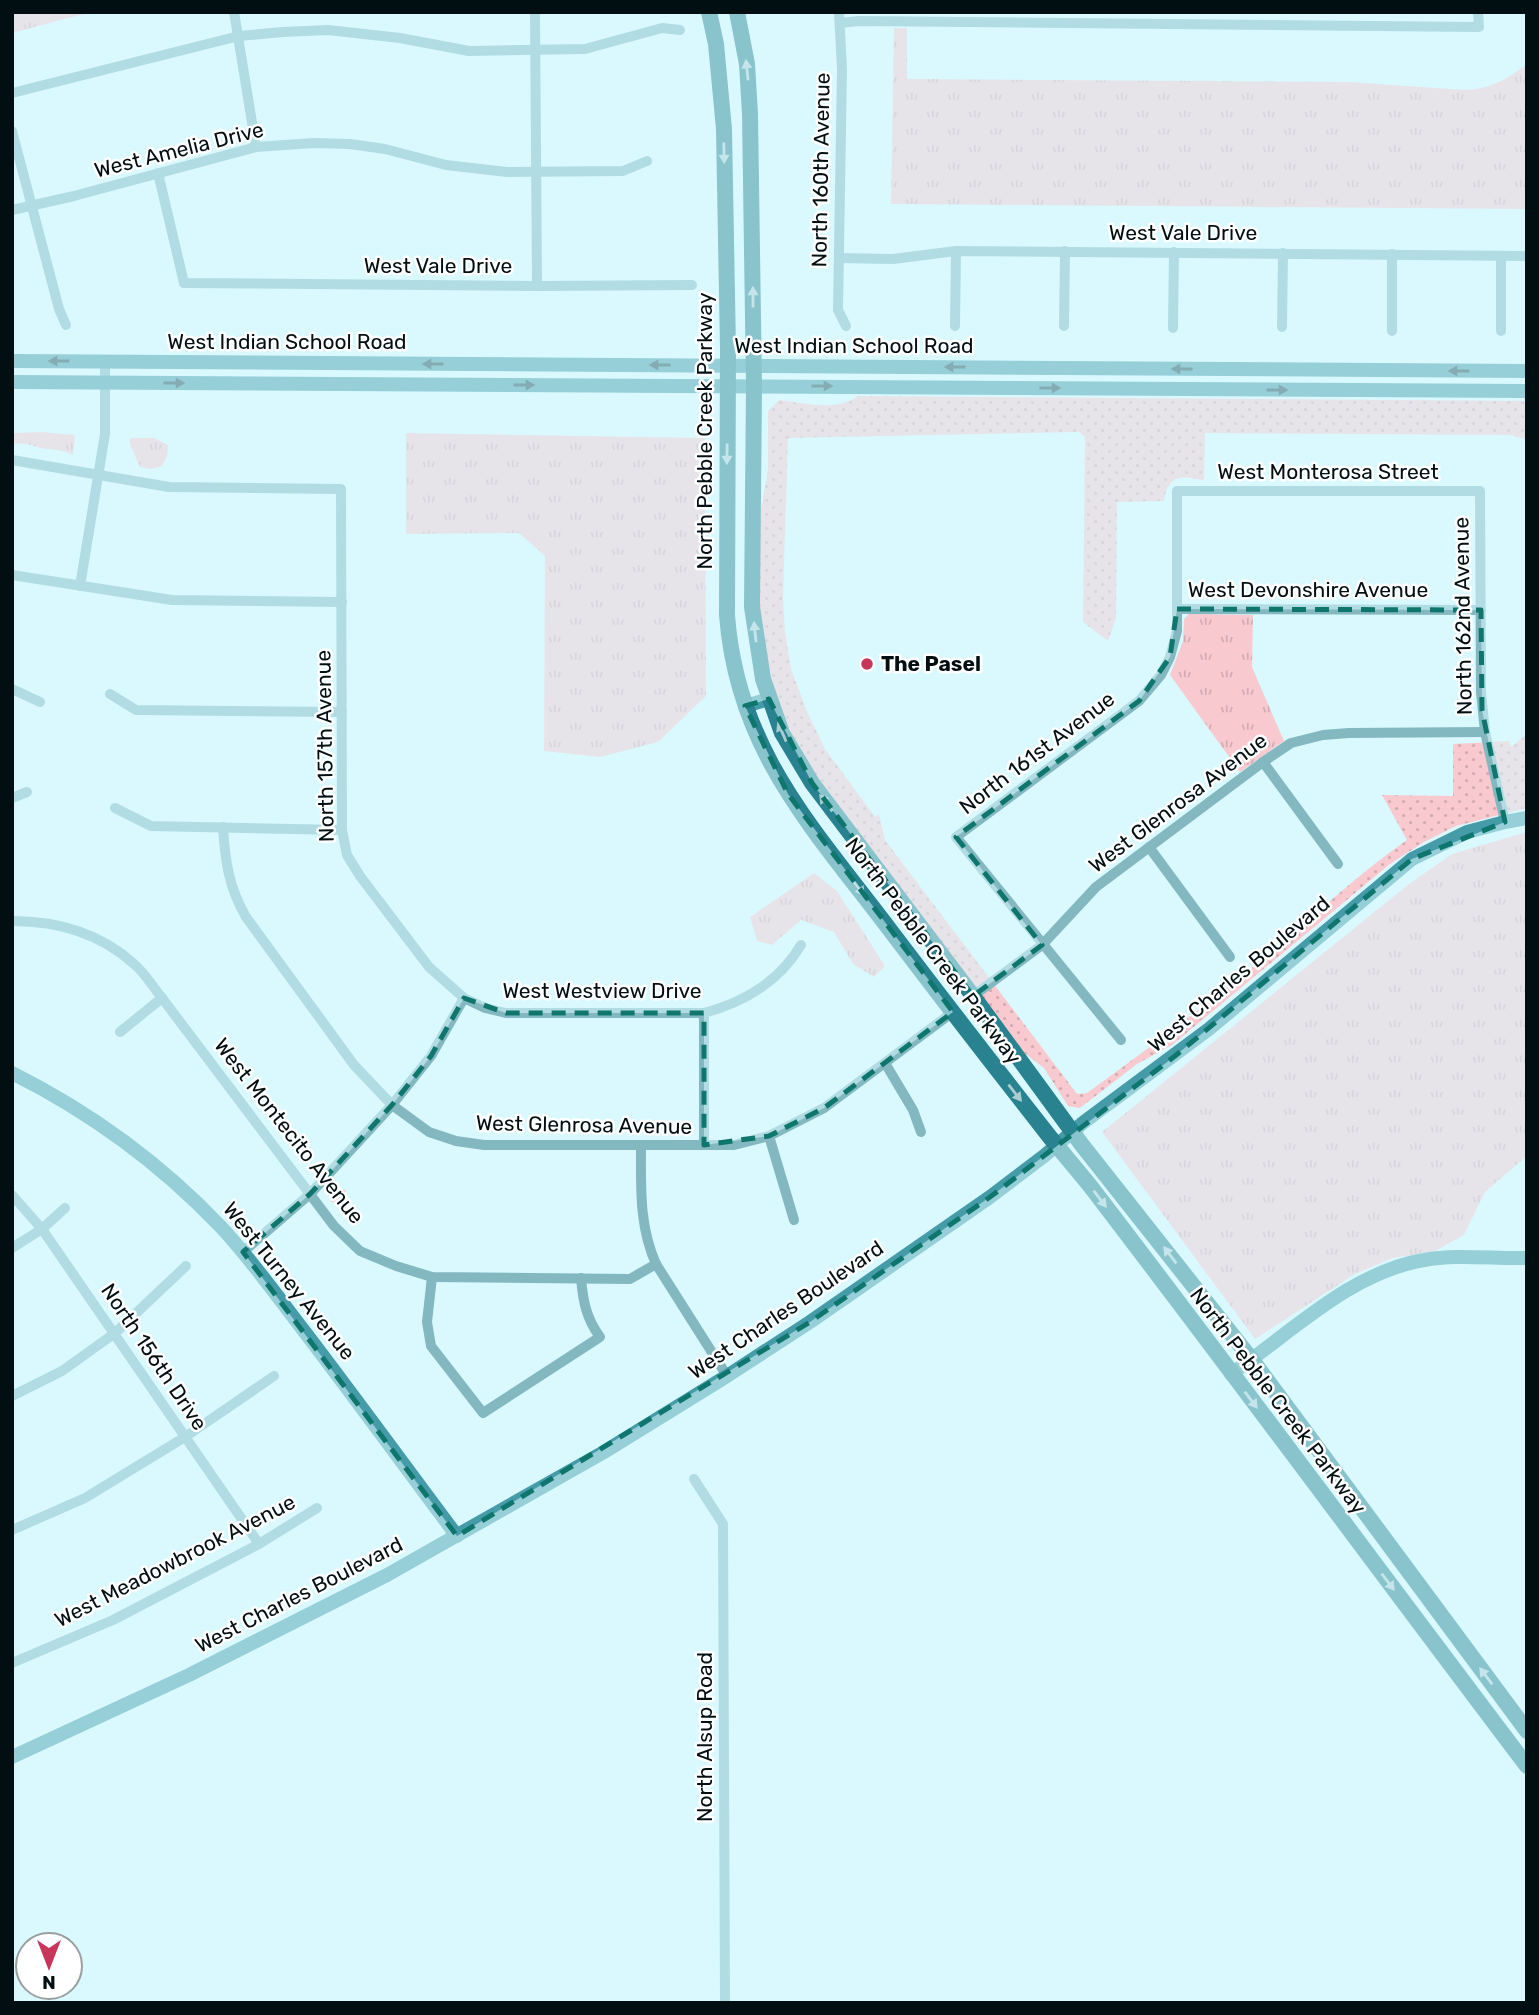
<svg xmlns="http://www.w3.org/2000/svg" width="1539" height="2015" viewBox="0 0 1539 2015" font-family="Rubik,sans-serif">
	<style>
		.grass { fill: url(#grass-tufts) }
		.garden { fill: url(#garden-dots) }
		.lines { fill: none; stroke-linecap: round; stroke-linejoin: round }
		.street { stroke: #84b8c1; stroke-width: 10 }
		.secondary { stroke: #459ba8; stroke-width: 14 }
		.primary { stroke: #29828f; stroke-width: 16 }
		.oneway { fill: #a9cdd2 }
		.oneway2 { fill: #204e56 }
		.marked { fill: none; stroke: #0f766e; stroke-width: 5; stroke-dasharray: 14 9; stroke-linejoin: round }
		.poi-dot { fill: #c5365a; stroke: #fff; stroke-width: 2.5 }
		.labels { text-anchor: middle; stroke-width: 5; stroke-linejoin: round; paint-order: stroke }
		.street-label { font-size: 21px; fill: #020f12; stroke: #fff }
		.poi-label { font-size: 21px; font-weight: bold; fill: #020f12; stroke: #fff; text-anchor: start }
	</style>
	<defs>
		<pattern id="grass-tufts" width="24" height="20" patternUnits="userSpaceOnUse" patternTransform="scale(1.75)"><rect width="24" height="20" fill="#f8cacf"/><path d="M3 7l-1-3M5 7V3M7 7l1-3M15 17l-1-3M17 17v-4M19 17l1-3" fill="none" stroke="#d3acb1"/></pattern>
		<pattern id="garden-dots" width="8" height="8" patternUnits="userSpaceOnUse" patternTransform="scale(1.75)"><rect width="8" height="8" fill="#f8cacf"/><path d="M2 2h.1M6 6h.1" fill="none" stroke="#d3acb1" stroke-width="1.8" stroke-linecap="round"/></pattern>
	</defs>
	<rect width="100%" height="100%" fill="#d9f9ff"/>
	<g class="grass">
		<path d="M 12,12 L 91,12 L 12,33 Z"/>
		<path d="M 894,28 L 907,28 L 907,79 L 1349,82 L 1465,90 C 1490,89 1508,79 1527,64 L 1527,209 L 891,204 Z"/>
		<path d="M 42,432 L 75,435 L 73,455 C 63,450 57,450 46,449 C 31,447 30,442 12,444 L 12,433 Z"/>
		<path d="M 406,433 L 705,438 L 706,696 L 658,742 L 600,757 L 544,751 L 545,556 L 519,533 L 406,534 Z"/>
		<path d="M 130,438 L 154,438 L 168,445 L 167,456 L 162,466 L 151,469 L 140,467 L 130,445 Z"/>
		<path d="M 1189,614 L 1253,615 L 1252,667 L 1284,741 L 1240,772 L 1170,675 L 1183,641 L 1184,619 Z"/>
		<path d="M 1527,832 L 1527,1156 L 1485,1192 L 1464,1235 L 1435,1251 L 1393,1258 L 1355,1274 L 1255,1339 L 1102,1132 L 1409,884 L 1452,854 Z"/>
		<path d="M 814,873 L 837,891 L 885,966 L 874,977 L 853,964 L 834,932 L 801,920 L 772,945 L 757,941 L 750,917 Z"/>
		<path d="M 332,1188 L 346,1190 L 344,1203 L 331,1202 Z"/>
	</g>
	<path class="garden" d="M 858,396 L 1527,401 L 1527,440 L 1511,435 L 1205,433 L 1204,481 C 1182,475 1168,474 1164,501 L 1117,502 L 1116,618 L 1108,641 L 1083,622 L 1085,437 L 1079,432 L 788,438 L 783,596 L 785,632 L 791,669 L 808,714 L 825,749 L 875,817 L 879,814 L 885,840 L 1077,1094 L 1087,1093 C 1148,1049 1207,1004 1266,956 C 1313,917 1357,875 1407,840 L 1382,795 L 1453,796 L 1453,744 L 1509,741 L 1511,747 L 1527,734 L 1527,808 L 1456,826 L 1424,842 L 1390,864 L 1172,1045 L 1137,1064 L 1080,1108 L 1068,1106 L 1044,1068 L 1023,1052 L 801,756 L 785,720 L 769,678 L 760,612 L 760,515 L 768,470 L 768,411 L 779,400 C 807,403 834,412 858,396 Z"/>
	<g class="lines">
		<g class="street">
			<path d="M 234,12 L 256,147"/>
			<path d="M 535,12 L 537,286"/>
			<path d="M 839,12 L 842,69 L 838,310 L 846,326"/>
			<path d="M 840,23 L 859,21 L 1479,27 L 1478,12"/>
			<path d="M 12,93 L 239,36 L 283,32 L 328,30 L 400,38 L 469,51 L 585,49 L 662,28 L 680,30"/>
			<path d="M 12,131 L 59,309 L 66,325"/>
			<path d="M 158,173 L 184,283 L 537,286 L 692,285"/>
			<path d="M 12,210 L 74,196 L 256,147 L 314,143 L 350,144 L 385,149 L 446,165 L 507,172 L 623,171 L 647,161"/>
			<path d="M 1501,256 L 1501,331"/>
			<path d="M 839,258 L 893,259 L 956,251 L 1527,256"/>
			<path d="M 955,326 L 956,251"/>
			<path d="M 1064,326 L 1065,251"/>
			<path d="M 1282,327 L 1283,253"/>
			<path d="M 1173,328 L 1174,252"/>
			<path d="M 1392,331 L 1392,254"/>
			<path d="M 12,460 L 169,487 L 341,489 L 342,830 L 347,855 L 360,876 L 429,967 L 464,998 L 485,1008 L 506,1013 L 704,1013 C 745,1002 779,982 801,945"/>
			<path d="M 12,575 L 172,600 L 342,602"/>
			<path d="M 80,586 L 105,434 L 105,361"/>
			<path d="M 1177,609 L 1481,610"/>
			<path d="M 12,689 L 40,702"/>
			<path d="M 110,694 L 136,710 L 342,712"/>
			<path d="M 1263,762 L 1338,864"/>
			<path d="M 12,798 L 27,792"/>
			<path d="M 115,808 L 151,826 L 342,830"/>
			<path d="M 223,827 C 225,861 229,888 246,917 L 354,1065 L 392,1105 L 429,1132 L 456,1141 L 484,1145 L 734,1145 L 769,1136 L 824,1108 L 953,1012"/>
			<path d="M 1149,847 L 1230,957"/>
			<path d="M 12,921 C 57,921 100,933 134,964 C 145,973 153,987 162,998 L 334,1226 L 360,1251 L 396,1266 L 432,1277 L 630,1279 L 656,1264"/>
			<path d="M 973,996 L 1042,945 L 1096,887 L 1263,762 L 1291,743 L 1323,735 L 1349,733 L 1485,732"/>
			<path d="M 120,1032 L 162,998"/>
			<path d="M 1121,1040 L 956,837 L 1139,701 L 1161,675 L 1170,657 L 1177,631 L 1177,491 L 1480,491 L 1481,692 L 1485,732 L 1505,822"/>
			<path d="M 885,1063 L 913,1110 L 921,1132"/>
			<path d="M 769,1136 L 794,1220"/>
			<path d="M 704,1145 L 704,1013"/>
			<path d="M 641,1146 C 641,1187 639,1226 656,1264 L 727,1376"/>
			<path d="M 12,1195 L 42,1229 L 259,1544"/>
			<path d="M 12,1248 L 42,1229 L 65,1208"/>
			<path d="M 243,1252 L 310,1194 L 392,1105 L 431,1056 L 464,998"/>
			<path d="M 432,1277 L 427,1322 L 431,1346 L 483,1413 L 600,1337 C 586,1318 583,1301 581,1278"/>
			<path d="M 12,1396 L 62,1371 L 115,1333 L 186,1266"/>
			<path d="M 694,1479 L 723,1524 L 725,2003"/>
			<path d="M 12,1530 L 85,1498 L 185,1437 L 274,1376"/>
			<path d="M 12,1663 L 113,1620 L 259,1544 L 317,1508"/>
		</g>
		<g class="secondary">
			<path d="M 12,361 L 1527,371"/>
			<path d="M 12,382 L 1527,391"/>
			<path d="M 745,706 L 769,699"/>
			<path d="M 12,1073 C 90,1112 161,1164 221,1227 C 251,1259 277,1296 304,1331 C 356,1399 406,1468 457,1536"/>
			<path d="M 1231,1374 C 1291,1333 1351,1272 1424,1260 C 1456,1254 1495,1259 1527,1258"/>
			<path d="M 12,1757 L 189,1675 L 387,1575 L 604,1452 L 727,1376 L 810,1322 L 990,1197 L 1044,1156 L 1084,1122 L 1209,1029 L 1412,859 L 1467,832 L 1505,822 L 1527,818"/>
		</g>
		<g class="primary">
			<path d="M 709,12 L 716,44 L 724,129 L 728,349 L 727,615 C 737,750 813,828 890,930 C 940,996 991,1062 1042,1127 C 1058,1148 1075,1167 1091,1187 C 1238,1379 1381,1573 1527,1766"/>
			<path d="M 737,12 L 747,64 L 750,114 L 754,386 L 752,607 L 763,679 L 782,733 L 812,783 L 973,996 L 1082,1145 L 1252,1360 L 1527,1731"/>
		</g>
	</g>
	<defs><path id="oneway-solid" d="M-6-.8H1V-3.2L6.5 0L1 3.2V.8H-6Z" transform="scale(1.75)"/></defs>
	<g class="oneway">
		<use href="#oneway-solid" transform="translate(747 70) rotate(-96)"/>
		<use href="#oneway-solid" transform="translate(724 153) rotate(89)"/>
		<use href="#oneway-solid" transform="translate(753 297) rotate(-90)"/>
		<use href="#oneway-solid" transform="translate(727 454) rotate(91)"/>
		<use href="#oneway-solid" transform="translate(755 632) rotate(-96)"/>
		<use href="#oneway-solid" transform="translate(782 732) rotate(-114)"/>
		<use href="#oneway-solid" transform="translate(826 803) rotate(-127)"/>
		<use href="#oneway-solid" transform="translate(858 887) rotate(53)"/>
		<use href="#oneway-solid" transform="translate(1015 1093) rotate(52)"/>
		<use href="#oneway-solid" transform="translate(1100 1199) rotate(53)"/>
		<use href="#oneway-solid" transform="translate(1170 1255) rotate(-127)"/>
		<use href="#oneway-solid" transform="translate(1251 1400) rotate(53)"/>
		<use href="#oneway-solid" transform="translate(1388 1582) rotate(53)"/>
		<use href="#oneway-solid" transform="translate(1486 1676) rotate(-127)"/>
	</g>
	<g class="oneway2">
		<use href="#oneway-solid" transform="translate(59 361) rotate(-180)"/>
		<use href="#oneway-solid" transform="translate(433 364) rotate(-180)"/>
		<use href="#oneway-solid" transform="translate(660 365) rotate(-180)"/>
		<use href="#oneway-solid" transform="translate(955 367) rotate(-180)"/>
		<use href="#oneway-solid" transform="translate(1182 369) rotate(-180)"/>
		<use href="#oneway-solid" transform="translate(1459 371) rotate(-180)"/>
		<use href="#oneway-solid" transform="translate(174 383)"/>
		<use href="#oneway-solid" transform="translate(524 385)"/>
		<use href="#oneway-solid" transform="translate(822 386)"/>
		<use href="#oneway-solid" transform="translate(1050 388)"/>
		<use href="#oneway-solid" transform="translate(1277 390)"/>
	</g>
	<path d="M0 0H1539V2015H0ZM 1177,609 L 1481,610 L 1482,710 L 1505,822 L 1412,859 L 1175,1056 L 990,1197 L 810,1322 L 457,1536 L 243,1252 L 310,1194 L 392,1105 L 431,1056 L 464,998 L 506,1013 L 704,1013 L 704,1145 L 769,1136 L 824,1108 L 953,1012 L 788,794 L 745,706 L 769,699 L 812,783 L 973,996 L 1042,945 L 956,837 L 1139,701 L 1170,657 Z" fill="#d9f9ff" fill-opacity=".55" fill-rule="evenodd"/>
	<path class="marked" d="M 1177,609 L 1481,610 L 1482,710 L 1505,822 L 1412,859 L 1175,1056 L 990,1197 L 810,1322 L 457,1536 L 243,1252 L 310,1194 L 392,1105 L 431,1056 L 464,998 L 506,1013 L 704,1013 L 704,1145 L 769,1136 L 824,1108 L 953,1012 L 788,794 L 745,706 L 769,699 L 812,783 L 973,996 L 1042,945 L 956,837 L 1139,701 L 1170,657 Z"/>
	<circle class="poi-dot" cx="867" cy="664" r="7"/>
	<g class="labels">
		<g class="street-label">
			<text transform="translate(179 150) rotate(-14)" y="7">West Amelia Drive</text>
			<text transform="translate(821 170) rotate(-89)" y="7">North 160th Avenue</text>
			<text x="1183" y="240">West Vale Drive</text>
			<text x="438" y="273">West Vale Drive</text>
			<text x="287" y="349">West Indian School Road</text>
			<text x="854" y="353">West Indian School Road</text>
			<text transform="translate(705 431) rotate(-90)" y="7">North Pebble Creek Parkway</text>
			<text x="1328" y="479">West Monterosa Street</text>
			<text x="1308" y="597">West Devonshire Avenue</text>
			<text transform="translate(1463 616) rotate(-91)" y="7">North 162nd Avenue</text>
			<text transform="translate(325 746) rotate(-91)" y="7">North 157th Avenue</text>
			<text transform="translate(1037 753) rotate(-37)" y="7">North 161st Avenue</text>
			<text transform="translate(1178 803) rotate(-37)" y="7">West Glenrosa Avenue</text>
			<text transform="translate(933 951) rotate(53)" y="7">North Pebble Creek Parkway</text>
			<text transform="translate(1239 974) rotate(-40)" y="7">West Charles Boulevard</text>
			<text x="602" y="998">West Westview Drive</text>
			<text transform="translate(584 1125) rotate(1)" y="7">West Glenrosa Avenue</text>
			<text transform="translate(289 1131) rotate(52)" y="7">West Montecito Avenue</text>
			<text transform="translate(289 1281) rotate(51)" y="7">West Turney Avenue</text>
			<text transform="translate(786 1310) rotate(-34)" y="7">West Charles Boulevard</text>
			<text transform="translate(154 1357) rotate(56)" y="7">North 156th Drive</text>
			<text transform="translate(1278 1401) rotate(53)" y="7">North Pebble Creek Parkway</text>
			<text transform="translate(175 1561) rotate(-27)" y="7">West Meadowbrook Avenue</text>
			<text transform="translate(299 1595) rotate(-27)" y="7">West Charles Boulevard</text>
			<text transform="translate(705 1737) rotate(-90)" y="7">North Alsup Road</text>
		</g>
		<g class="poi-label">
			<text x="881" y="671">The Pasel</text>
		</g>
	</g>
	<rect width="1539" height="2015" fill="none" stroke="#020f12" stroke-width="28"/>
	<g transform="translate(49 1966) rotate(180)"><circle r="33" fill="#ffffff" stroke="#9a9fa0" stroke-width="2"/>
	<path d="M0-5L12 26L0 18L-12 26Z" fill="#c5365a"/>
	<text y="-10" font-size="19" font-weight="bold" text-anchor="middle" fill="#020f12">N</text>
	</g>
</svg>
